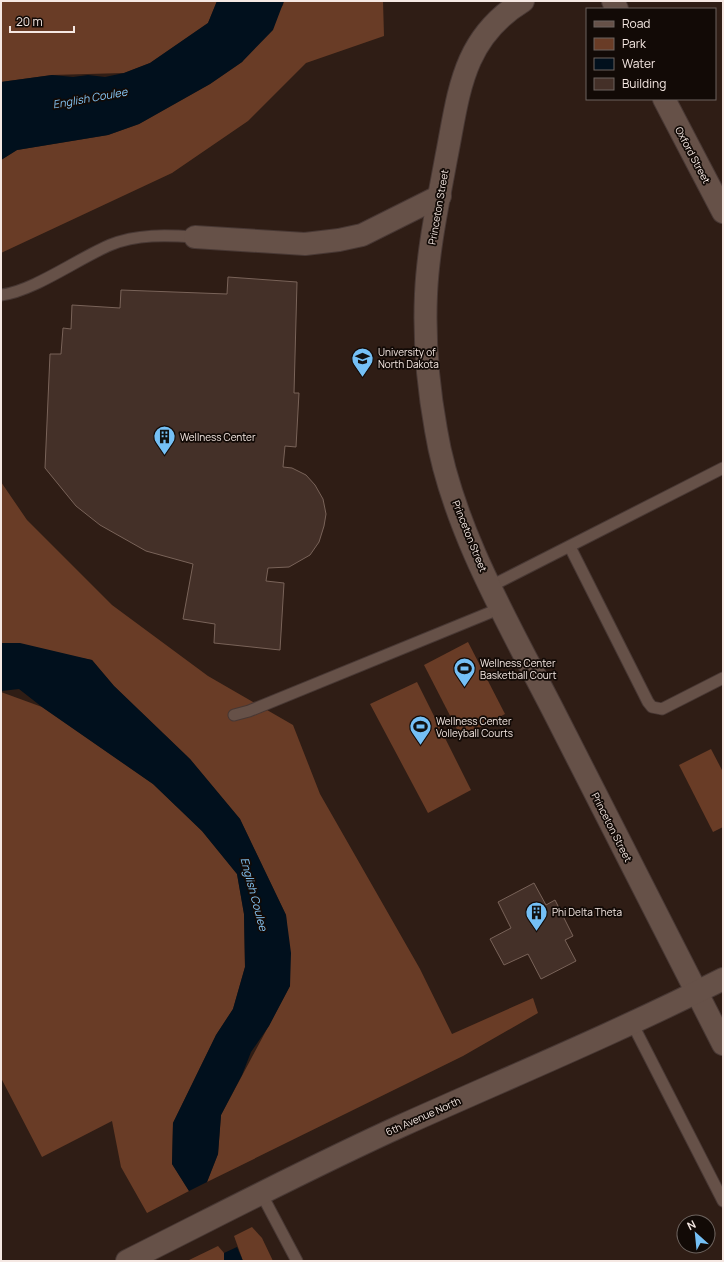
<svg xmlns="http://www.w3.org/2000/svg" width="724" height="1262" viewBox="0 0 724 1262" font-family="Manrope,sans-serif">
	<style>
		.green { fill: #693c26 }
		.water { fill: #01101d }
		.building { fill: #443028; stroke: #796359 }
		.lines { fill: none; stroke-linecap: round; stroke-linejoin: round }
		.service-casing { stroke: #483834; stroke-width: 13 }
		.minor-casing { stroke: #483834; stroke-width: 24 }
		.service { stroke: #665148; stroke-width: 11 }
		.minor { stroke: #665148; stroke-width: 22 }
		.labels { text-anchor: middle; stroke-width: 3.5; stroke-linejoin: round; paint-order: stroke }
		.street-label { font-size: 10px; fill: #f5e8e3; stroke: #120a06 }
		.poi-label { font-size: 10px; fill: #f5e8e3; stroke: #120a06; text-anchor: start }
		.water-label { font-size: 11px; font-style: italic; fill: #86c7f7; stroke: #120a06 }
	</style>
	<rect width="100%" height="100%" fill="#2f1d15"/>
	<g class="green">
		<path d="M 1,1 L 217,1 L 208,23 L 150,63 L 124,73 L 52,75 L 1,82 Z"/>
		<path d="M 284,1 L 383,1 L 384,36 L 306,63 L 248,121 L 172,173 L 1,253 L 1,160 L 17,150 L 108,135 L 139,124 L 210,84 L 242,62 L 283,5 Z"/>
		<path d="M 1,482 L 27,520 L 112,605 L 208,676 L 293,725 L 320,794 L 420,969 L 452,1034 L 533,998 L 538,1013 L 463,1056 L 207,1182 L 218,1154 L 221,1115 L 290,986 L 286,915 L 240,819 L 190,759 L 114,686 L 92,660 L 1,643 Z"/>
		<path d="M 468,642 L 505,714 L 461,737 L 424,665 Z"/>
		<path d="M 417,682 L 471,790 L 428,813 L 370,704 Z"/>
		<path d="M 1,692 L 42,707 L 153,784 L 202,831 L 237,874 L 244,914 L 245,967 L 233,1009 L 216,1035 L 173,1123 L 172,1164 L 189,1191 L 147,1213 L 121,1167 L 112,1121 L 42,1157 L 1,1078 Z"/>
		<path d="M 711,749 L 723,772 L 723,827 L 713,832 L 679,765 Z"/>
		<path d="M 252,1227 L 262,1238 L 273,1261 L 243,1261 L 234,1236 Z"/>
		<path d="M 218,1246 L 224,1253 L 224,1261 L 187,1261 Z"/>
	</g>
	<g class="water">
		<path d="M 217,1 L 284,1 L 273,30 L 242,62 L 210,84 L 139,124 L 108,135 L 17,150 L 1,160 L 1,82 L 52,75 L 73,77 L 88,75 L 105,77 L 124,73 L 150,63 L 208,23 Z"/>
		<path d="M 1,643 L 20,643 L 92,660 L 114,686 L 190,759 L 240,819 L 286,915 L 291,953 L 290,986 L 269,1026 L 251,1052 L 242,1075 L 221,1115 L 218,1154 L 207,1182 L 189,1191 L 172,1164 L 173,1123 L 216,1035 L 233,1009 L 245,967 L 244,914 L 237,874 L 202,831 L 153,784 L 42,707 L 19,689 L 1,691 Z"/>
		<path d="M 237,1247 L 243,1261 L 224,1261 L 224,1253 Z"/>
	</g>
	<g class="building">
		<path d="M 228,277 L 297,282 L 294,393 L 299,393 L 296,447 L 285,446 L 283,467 L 292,468 L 306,475 L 315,485 L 323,499 L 326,514 L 324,526 L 319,542 L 310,555 L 289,567 L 268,568 L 266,581 L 284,583 L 280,650 L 214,643 L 215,624 L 183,619 L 193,564 L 146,551 L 100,525 L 76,506 L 45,468 L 50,354 L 61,354 L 63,328 L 71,329 L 72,305 L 120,308 L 121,290 L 227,294 Z"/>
		<path d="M 534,883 L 546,905 L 555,900 L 573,936 L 565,940 L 576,961 L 541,979 L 528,954 L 504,965 L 490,939 L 511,928 L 498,902 Z"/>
	</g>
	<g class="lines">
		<defs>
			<g id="service">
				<path d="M 1,295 C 32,292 79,258 110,245 C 137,234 166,235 195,237"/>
				<path d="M 570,547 L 648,702 L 652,707 L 662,709 L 723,678"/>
				<path d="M 491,586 L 723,468"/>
				<path d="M 234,715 L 249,711 L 501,608"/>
				<path d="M 632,1023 L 723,1201"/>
				<path d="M 261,1193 L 297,1261"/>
			</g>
			<g id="minor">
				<path d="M 523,1 C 461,39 459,94 446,159 C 438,203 428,249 426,294 C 424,339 428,386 436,430 C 452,528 510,626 555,714 C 611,824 667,934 723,1044"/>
				<path d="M 613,1 L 617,9"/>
				<path d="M 664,99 L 723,212"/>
				<path d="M 195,237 L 305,244 L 339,240 L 362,235 L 440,196"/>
				<path d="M 127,1261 C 219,1215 310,1167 403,1125 C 510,1077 618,1032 723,979"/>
			</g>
		</defs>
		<use href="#service" class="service-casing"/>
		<use href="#minor" class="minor-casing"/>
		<use href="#service" class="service"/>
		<use href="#minor" class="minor"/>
	</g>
	<defs>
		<symbol id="university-pin" viewBox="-11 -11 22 30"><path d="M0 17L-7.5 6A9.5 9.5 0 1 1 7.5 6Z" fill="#75c0f6" stroke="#120a06"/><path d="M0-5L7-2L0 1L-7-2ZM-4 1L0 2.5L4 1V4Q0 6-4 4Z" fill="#111"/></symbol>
		<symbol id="building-pin" viewBox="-11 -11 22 30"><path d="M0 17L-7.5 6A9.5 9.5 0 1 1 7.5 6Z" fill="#75c0f6" stroke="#120a06"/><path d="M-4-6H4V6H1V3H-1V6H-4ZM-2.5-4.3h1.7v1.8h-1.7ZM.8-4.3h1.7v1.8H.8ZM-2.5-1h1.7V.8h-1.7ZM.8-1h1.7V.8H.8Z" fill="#111"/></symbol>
		<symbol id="stadium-pin" viewBox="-11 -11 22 30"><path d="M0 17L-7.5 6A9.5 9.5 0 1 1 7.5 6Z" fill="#75c0f6" stroke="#120a06"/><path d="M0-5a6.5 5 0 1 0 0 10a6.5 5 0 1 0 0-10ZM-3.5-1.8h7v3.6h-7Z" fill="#111"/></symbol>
	</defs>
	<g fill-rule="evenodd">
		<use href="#university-pin" x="350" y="346" width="25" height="34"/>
		<use href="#building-pin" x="152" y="424" width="25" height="34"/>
		<use href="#stadium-pin" x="452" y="656" width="25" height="34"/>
		<use href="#stadium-pin" x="408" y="714" width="25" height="34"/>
		<use href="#building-pin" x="524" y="900" width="25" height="34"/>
	</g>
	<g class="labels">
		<g class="street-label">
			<text transform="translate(693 155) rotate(62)" y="4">Oxford Street</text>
			<text transform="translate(438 207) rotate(-80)" y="4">Princeton Street</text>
			<text transform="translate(470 536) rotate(68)" y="4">Princeton Street</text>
			<text transform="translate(612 827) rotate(63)" y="4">Princeton Street</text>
			<text transform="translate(423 1116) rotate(-24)" y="4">6th Avenue North</text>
		</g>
		<g class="poi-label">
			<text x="378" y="356">University of<tspan x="378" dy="12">North Dakota</tspan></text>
			<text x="180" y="441">Wellness Center</text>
			<text x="480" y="667">Wellness Center<tspan x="480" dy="12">Basketball Court</tspan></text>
			<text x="436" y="725">Wellness Center<tspan x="436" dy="12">Volleyball Courts</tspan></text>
			<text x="552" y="916">Phi Delta Theta</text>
		</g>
		<g class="water-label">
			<text transform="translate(90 98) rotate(-10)" y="4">English Coulee</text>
			<text transform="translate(254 894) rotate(75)" y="4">English Coulee</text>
		</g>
	</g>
	<rect width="724" height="1262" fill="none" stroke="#f5e8e3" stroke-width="4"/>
	<rect x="586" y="8" width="130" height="92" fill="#120a06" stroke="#6d635e"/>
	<rect x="594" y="21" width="20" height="6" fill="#665148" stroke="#6d635e"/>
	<text x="622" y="28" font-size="12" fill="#f5e8e3">Road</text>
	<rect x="594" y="38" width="20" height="12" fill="#693c26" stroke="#6d635e"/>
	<text x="622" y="48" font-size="12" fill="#f5e8e3">Park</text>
	<rect x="594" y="58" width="20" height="12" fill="#01101d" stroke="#6d635e"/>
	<text x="622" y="68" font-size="12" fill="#f5e8e3">Water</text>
	<rect x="594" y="78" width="20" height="12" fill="#443028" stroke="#6d635e"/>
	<text x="622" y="88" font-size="12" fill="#f5e8e3">Building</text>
	<g transform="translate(696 1234) rotate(333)"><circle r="19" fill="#120a06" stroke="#6d635e"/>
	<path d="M0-3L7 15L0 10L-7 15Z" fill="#75c0f6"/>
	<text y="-6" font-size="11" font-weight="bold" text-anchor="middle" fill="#f5e8e3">N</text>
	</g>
	<path d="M10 26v6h64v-6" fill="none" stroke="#f5e8e3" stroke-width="2"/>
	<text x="16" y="26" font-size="12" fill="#f5e8e3" stroke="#120a06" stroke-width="3" paint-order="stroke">20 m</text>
</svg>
